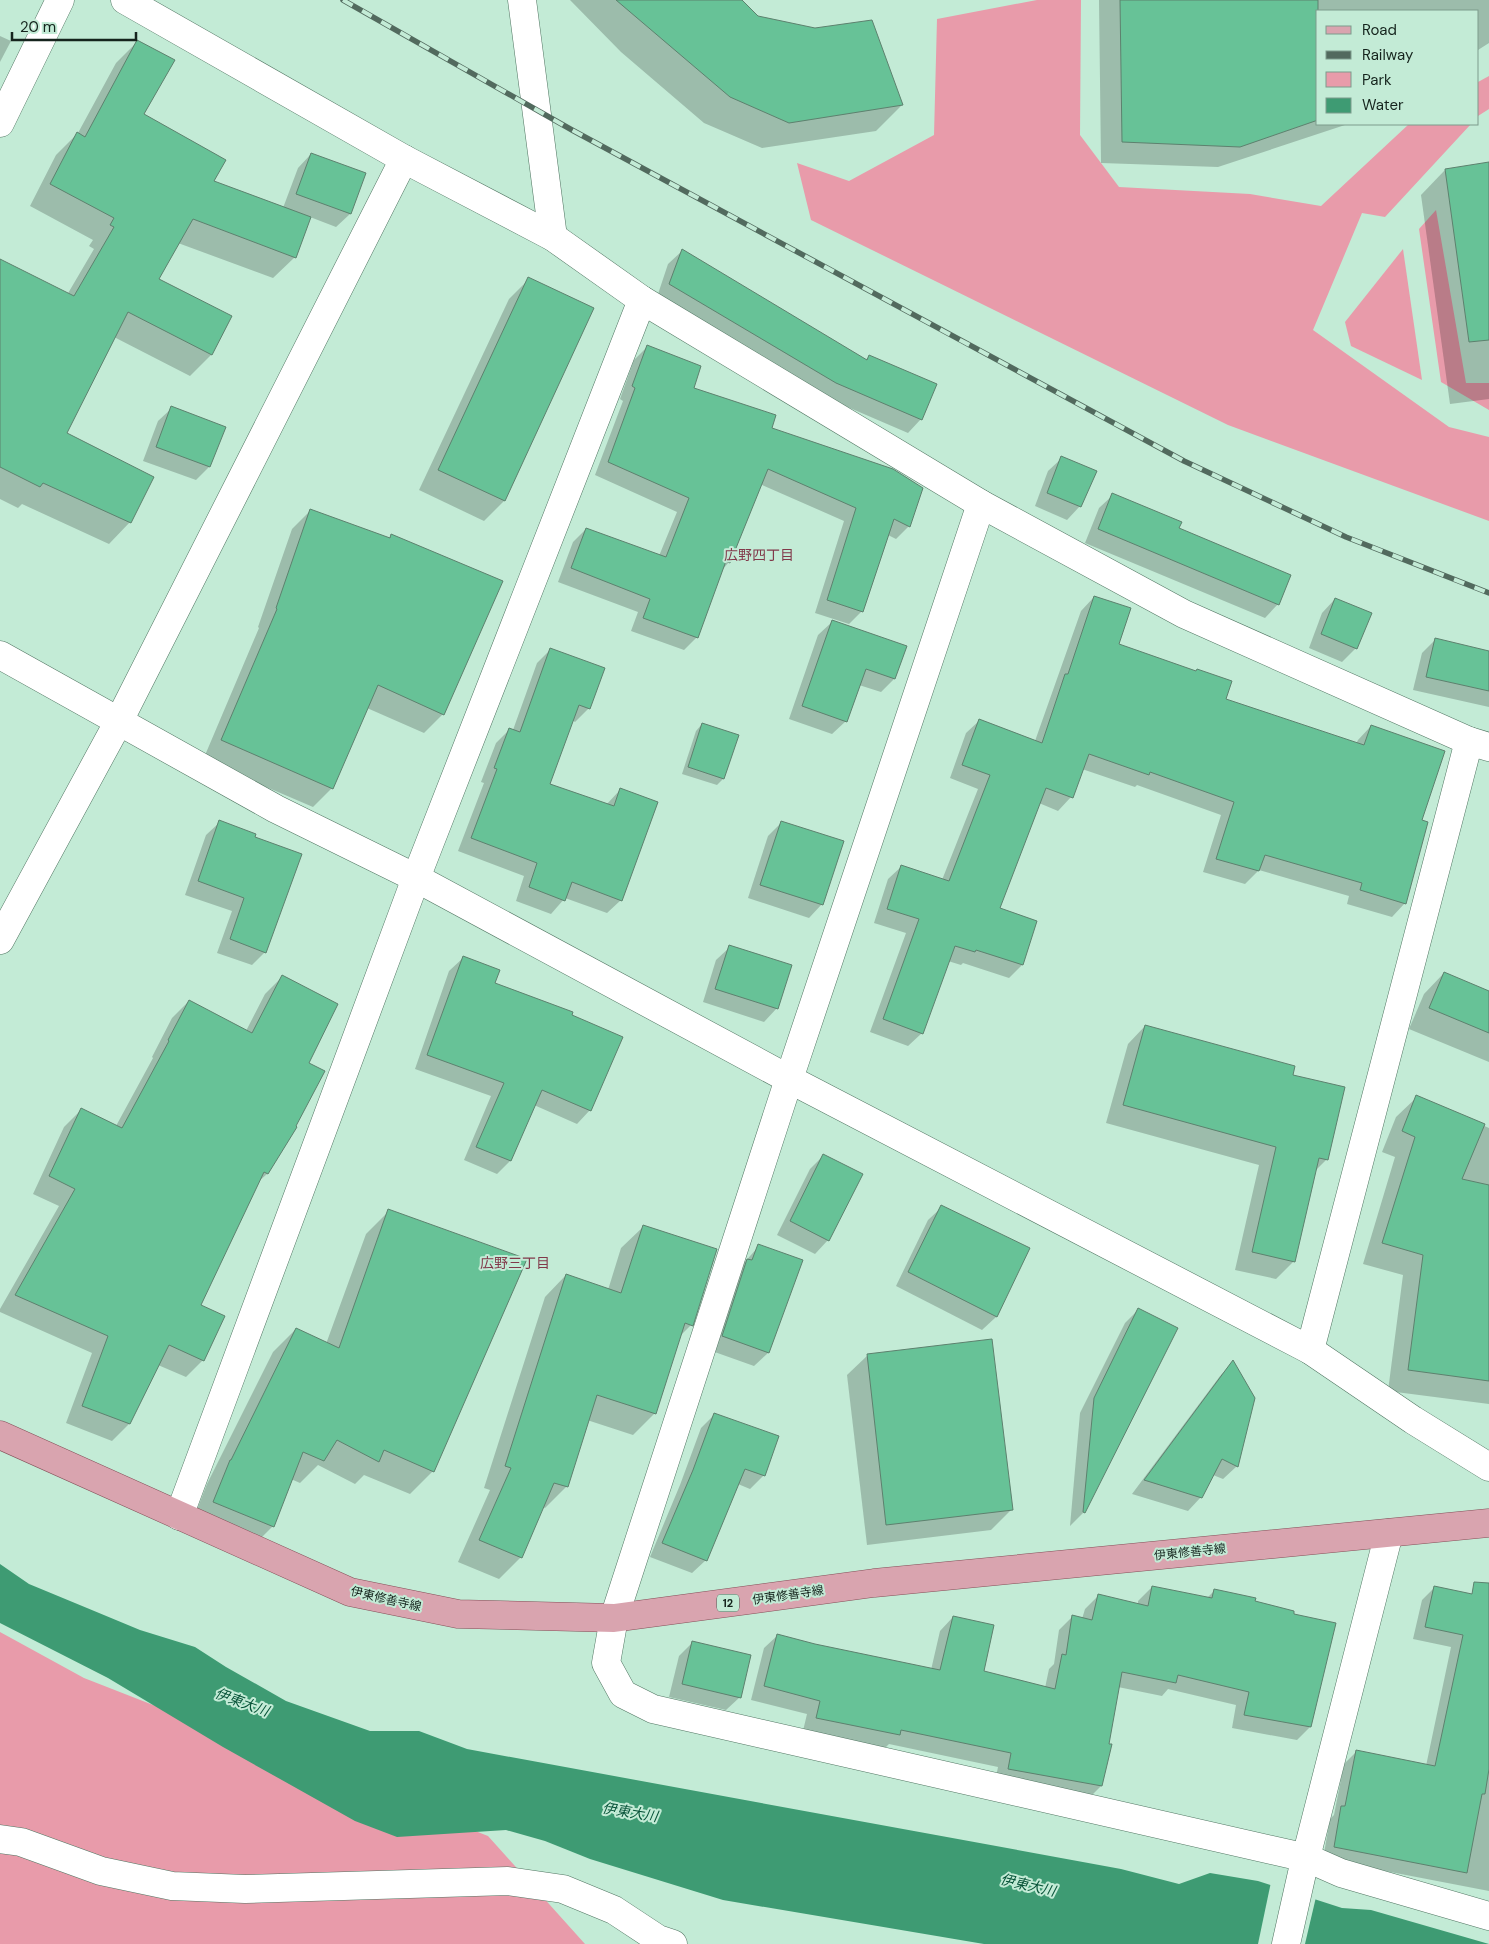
<svg xmlns="http://www.w3.org/2000/svg" width="1489" height="1944" viewBox="0 0 1489 1944" font-family="'DM Sans','Noto Sans JP',sans-serif">
	<style>
		.green { fill: #e89baa }
		.water { fill: #3e9b73 }
		.pier { fill: #c3ebd6 }
		.shadow { fill: #0003 }
		.building { fill: #67c297; stroke: #5d816e }
		.lines { fill: none; stroke-linecap: round; stroke-linejoin: round }
		.minor-casing { stroke: #527663; stroke-width: 29 }
		.tertiary-casing { stroke: #527663; stroke-width: 29 }
		.primary-casing { stroke: #845059; stroke-width: 29 }
		.minor { stroke: #fff; stroke-width: 28 }
		.tertiary { stroke: #fff; stroke-width: 28 }
		.primary { stroke: #d9a4af; stroke-width: 28 }
		.rail-casing { stroke: #526a5e; stroke-width: 5.5 }
		.rail { stroke: #c3ebd6; stroke-width: 4; stroke-dasharray: 11; stroke-linecap: butt }
		.labels { text-anchor: middle; stroke-width: 4; stroke-linejoin: round; paint-order: stroke }
		.shield { fill: #c3ebd6; stroke: #496054; stroke-width: 1 }
		.shield-label { font-size: 11px; font-weight: bold; fill: #15241d }
		.street-label { font-size: 12px; fill: #15241d; stroke: #c3ebd6 }
		.neighbourhood-label { font-size: 14px; fill: #81394a; stroke: #c3ebd6 }
		.water-label { font-size: 14px; font-style: italic; fill: #075338; stroke: #c3ebd6 }
	</style>
	<rect width="100%" height="100%" fill="#c3ebd6"/>
	<g class="green">
		<path d="M 1037,0 L 1081,0 L 1080,135 L 1119,187 L 1250,194 L 1321,206 L 1409,124 L 1471,124 L 1385,217 L 1362,213 L 1313,330 L 1449,427 L 1489,437 L 1489,521 L 1228,425 L 811,220 L 797,163 L 849,181 L 934,135 L 937,19 Z"/>
		<path d="M 1489,76 L 1489,109 L 1478,116 L 1478,82 Z"/>
		<path d="M 1436,210 L 1466,383 L 1489,383 L 1489,410 L 1441,382 L 1419,229 Z"/>
		<path d="M 1403,249 L 1422,380 L 1351,346 L 1345,322 Z"/>
		<path d="M 0,1632 L 84,1678 L 488,1836 L 585,1944 L 0,1944 Z"/>
	</g>
	<path class="water" d="M 0,1564 L 29,1584 L 87,1608 L 140,1630 L 195,1647 L 226,1667 L 286,1701 L 370,1731 L 419,1731 L 467,1749 L 1121,1869 L 1179,1884 L 1210,1873 L 1258,1881 L 1342,1908 L 1371,1910 L 1489,1944 L 984,1944 L 723,1900 L 590,1859 L 545,1841 L 506,1830 L 397,1837 L 355,1821 L 223,1747 L 108,1678 L 0,1623 Z"/>
	<path class="pier" d="M 1271,1882 L 1316,1897 L 1305,1944 L 1258,1944 Z"/>
	<g class="shadow">
		<path d="M 570,0 L 740,0 L 757,18 L 902,105 L 876,131 L 762,148 L 704,123 L 621,52 Z"/>
		<path d="M 1099,0 L 1489,0 L 1489,43 L 1478,50 L 1478,11 L 1318,11 L 1318,124 L 1348,124 L 1218,167 L 1101,163 Z"/>
		<path d="M 0,36 L 11,41 L 0,62 Z"/>
		<path d="M 137,42 L 142,114 L 212,181 L 283,208 L 298,168 L 311,154 L 364,174 L 350,214 L 336,227 L 310,217 L 295,257 L 273,278 L 178,243 L 158,279 L 231,317 L 211,355 L 190,376 L 114,337 L 66,434 L 130,522 L 109,544 L 22,504 L 18,508 L 0,499 L 0,261 L 67,295 L 94,249 L 89,246 L 93,240 L 30,206 L 56,155 L 78,133 L 116,63 Z"/>
		<path d="M 1489,164 L 1489,399 L 1450,404 L 1421,195 L 1445,170 Z"/>
		<path d="M 682,251 L 865,360 L 869,357 L 921,419 L 908,433 L 822,396 L 657,297 L 668,264 Z"/>
		<path d="M 529,279 L 593,309 L 504,501 L 484,521 L 419,490 L 509,299 Z"/>
		<path d="M 647,347 L 692,388 L 770,429 L 909,526 L 896,539 L 888,535 L 862,611 L 849,624 L 815,613 L 844,521 L 760,484 L 729,562 L 722,570 L 697,637 L 684,650 L 631,631 L 638,612 L 558,582 L 573,542 L 586,529 L 659,556 L 677,512 L 595,475 L 623,401 L 620,399 L 634,360 Z"/>
		<path d="M 172,408 L 209,467 L 196,480 L 143,461 L 158,421 Z"/>
		<path d="M 1062,458 L 1080,506 L 1067,520 L 1035,506 L 1048,471 Z"/>
		<path d="M 1113,495 L 1177,529 L 1278,604 L 1265,618 L 1085,543 L 1099,508 Z"/>
		<path d="M 311,510 L 388,539 L 391,536 L 443,714 L 424,733 L 367,708 L 332,788 L 313,807 L 203,760 L 259,628 L 258,627 L 292,529 Z"/>
		<path d="M 1094,597 L 1118,644 L 1224,700 L 1356,744 L 1358,740 L 1371,726 L 1420,821 L 1405,903 L 1392,917 L 1347,904 L 1349,896 L 1259,870 L 1245,884 L 1203,872 L 1221,815 L 1137,785 L 1135,787 L 1082,769 L 1071,797 L 1058,811 L 1039,803 L 998,909 L 1036,921 L 1022,965 L 1009,978 L 963,963 L 961,965 L 948,961 L 922,1033 L 908,1046 L 870,1032 L 906,933 L 874,923 L 888,879 L 902,866 L 942,880 L 978,789 L 950,778 L 966,733 L 980,720 L 1035,741 L 1081,611 Z"/>
		<path d="M 1335,599 L 1356,648 L 1342,662 L 1309,648 L 1322,613 Z"/>
		<path d="M 832,622 L 905,647 L 894,679 L 881,692 L 859,685 L 846,721 L 832,734 L 789,719 L 818,635 Z"/>
		<path d="M 1435,640 L 1489,653 L 1489,707 L 1413,690 L 1422,653 Z"/>
		<path d="M 551,649 L 589,708 L 575,722 L 572,720 L 549,784 L 606,805 L 620,790 L 621,900 L 607,913 L 565,898 L 551,914 L 516,901 L 524,876 L 458,851 L 484,783 L 481,782 L 496,743 L 510,729 L 513,730 L 537,663 Z"/>
		<path d="M 702,724 L 737,736 L 723,779 L 717,785 L 682,774 L 696,731 Z"/>
		<path d="M 220,822 L 265,952 L 252,965 L 217,953 L 232,911 L 185,895 L 206,835 Z"/>
		<path d="M 781,823 L 822,904 L 809,918 L 748,898 L 768,836 Z"/>
		<path d="M 730,947 L 777,1008 L 764,1022 L 703,1002 L 716,960 Z"/>
		<path d="M 463,958 L 590,1110 L 577,1124 L 534,1105 L 510,1161 L 497,1174 L 464,1160 L 491,1096 L 415,1069 L 449,971 Z"/>
		<path d="M 1444,973 L 1489,992 L 1489,1062 L 1409,1029 L 1424,994 Z"/>
		<path d="M 282,977 L 308,1063 L 295,1127 L 267,1174 L 258,1182 L 199,1306 L 223,1317 L 203,1360 L 186,1377 L 158,1365 L 129,1424 L 112,1441 L 66,1423 L 92,1353 L 0,1312 L 0,1309 L 59,1206 L 33,1194 L 64,1127 L 81,1110 L 116,1126 L 153,1058 L 152,1057 L 172,1018 L 189,1001 L 246,1031 L 265,994 Z"/>
		<path d="M 1145,1026 L 1291,1076 L 1327,1159 L 1314,1172 L 1294,1261 L 1276,1279 L 1235,1270 L 1259,1165 L 1106,1123 L 1128,1044 Z"/>
		<path d="M 1417,1097 L 1489,1128 L 1489,1404 L 1388,1391 L 1403,1275 L 1363,1264 L 1395,1157 L 1382,1152 L 1396,1117 Z"/>
		<path d="M 823,1156 L 828,1240 L 815,1254 L 777,1235 L 810,1169 Z"/>
		<path d="M 942,1207 L 1029,1249 L 996,1317 L 982,1330 L 896,1286 L 928,1220 Z"/>
		<path d="M 389,1211 L 433,1471 L 410,1494 L 364,1475 L 355,1484 L 318,1465 L 300,1483 L 291,1479 L 273,1526 L 250,1549 L 191,1525 L 207,1484 L 273,1352 L 296,1329 L 326,1344 L 366,1234 Z"/>
		<path d="M 643,1227 L 691,1325 L 679,1337 L 655,1413 L 633,1435 L 587,1420 L 567,1486 L 545,1508 L 542,1507 L 521,1557 L 499,1579 L 458,1562 L 490,1490 L 484,1488 L 545,1297 L 566,1275 L 608,1290 L 621,1248 Z"/>
		<path d="M 759,1246 L 802,1261 L 768,1353 L 754,1366 L 709,1350 L 734,1274 Z"/>
		<path d="M 1138,1310 L 1084,1512 L 1070,1526 L 1080,1413 L 1125,1323 Z"/>
		<path d="M 868,1355 L 1011,1510 L 991,1530 L 867,1545 L 847,1375 Z"/>
		<path d="M 1233,1362 L 1237,1466 L 1223,1479 L 1213,1475 L 1201,1497 L 1188,1511 L 1132,1494 L 1220,1376 Z"/>
		<path d="M 715,1414 L 764,1475 L 750,1489 L 738,1484 L 706,1560 L 692,1573 L 650,1557 L 680,1485 L 701,1428 Z"/>
		<path d="M 1152,1587 L 1207,1598 L 1214,1591 L 1254,1602 L 1310,1727 L 1297,1740 L 1232,1728 L 1236,1705 L 1168,1689 L 1162,1696 L 1118,1687 L 1101,1786 L 1088,1799 L 995,1782 L 998,1767 L 889,1744 L 885,1748 L 803,1731 L 807,1714 L 751,1700 L 764,1648 L 778,1635 L 815,1645 L 931,1670 L 940,1631 L 953,1617 L 982,1672 L 1045,1688 L 1049,1669 L 1054,1664 L 1059,1630 L 1073,1616 L 1082,1619 L 1085,1609 L 1098,1596 L 1138,1605 L 1138,1601 Z"/>
		<path d="M 1434,1588 L 1489,1600 L 1489,1891 L 1323,1859 L 1330,1819 L 1334,1815 L 1344,1764 L 1356,1752 L 1426,1766 L 1451,1647 L 1413,1639 L 1422,1600 Z"/>
		<path d="M 693,1642 L 740,1697 L 726,1710 L 669,1697 L 679,1656 Z"/>
	</g>
	<g class="building">
		<path d="M 616,0 L 742,0 L 758,16 L 815,28 L 872,20 L 903,105 L 789,123 L 730,97 Z"/>
		<path d="M 1120,0 L 1318,0 L 1318,120 L 1240,147 L 1122,142 Z"/>
		<path d="M 137,40 L 175,60 L 144,114 L 226,160 L 214,181 L 311,217 L 296,258 L 193,219 L 159,279 L 232,316 L 212,355 L 128,312 L 67,433 L 154,477 L 131,523 L 43,483 L 40,487 L 0,467 L 0,259 L 74,296 L 114,227 L 110,225 L 114,218 L 50,184 L 77,132 L 85,137 Z"/>
		<path d="M 311,153 L 366,173 L 351,214 L 296,194 Z"/>
		<path d="M 1489,162 L 1489,340 L 1469,342 L 1445,169 Z"/>
		<path d="M 682,249 L 867,360 L 869,355 L 937,384 L 922,420 L 836,383 L 669,284 Z"/>
		<path d="M 528,277 L 594,308 L 505,501 L 438,470 Z"/>
		<path d="M 647,345 L 701,366 L 694,388 L 776,415 L 772,428 L 893,469 L 923,488 L 910,527 L 894,519 L 863,612 L 827,600 L 856,508 L 768,469 L 730,563 L 726,561 L 698,638 L 643,618 L 650,599 L 571,568 L 586,528 L 666,557 L 689,498 L 608,462 L 635,388 L 632,386 Z"/>
		<path d="M 171,406 L 226,427 L 210,467 L 156,447 Z"/>
		<path d="M 1061,456 L 1097,471 L 1081,507 L 1047,493 Z"/>
		<path d="M 1112,493 L 1182,522 L 1179,528 L 1291,575 L 1279,605 L 1098,529 Z"/>
		<path d="M 310,509 L 390,538 L 391,534 L 503,581 L 444,715 L 378,685 L 333,789 L 221,740 L 277,609 L 276,608 Z"/>
		<path d="M 1094,596 L 1131,608 L 1119,644 L 1196,671 L 1197,669 L 1232,681 L 1226,699 L 1364,745 L 1371,725 L 1445,751 L 1422,820 L 1428,822 L 1406,904 L 1360,890 L 1362,883 L 1265,855 L 1259,871 L 1216,859 L 1234,802 L 1150,772 L 1149,775 L 1089,754 L 1073,798 L 1046,788 L 1000,908 L 1037,921 L 1023,965 L 976,950 L 975,952 L 955,946 L 923,1034 L 883,1019 L 919,919 L 887,909 L 901,865 L 949,881 L 990,775 L 962,765 L 979,719 L 1042,743 L 1065,674 L 1068,674 Z"/>
		<path d="M 1335,598 L 1372,613 L 1357,649 L 1321,634 Z"/>
		<path d="M 832,620 L 907,646 L 895,679 L 866,669 L 847,722 L 802,706 Z"/>
		<path d="M 1435,638 L 1489,651 L 1489,691 L 1426,677 Z"/>
		<path d="M 550,648 L 605,668 L 590,709 L 579,705 L 550,784 L 614,806 L 620,788 L 658,802 L 622,901 L 572,882 L 565,901 L 529,887 L 537,863 L 471,838 L 497,769 L 494,768 L 509,728 L 520,732 Z"/>
		<path d="M 702,723 L 739,735 L 724,779 L 688,767 Z"/>
		<path d="M 219,820 L 256,834 L 255,837 L 302,854 L 266,953 L 230,939 L 244,898 L 198,881 Z"/>
		<path d="M 781,821 L 844,841 L 823,905 L 760,885 Z"/>
		<path d="M 729,945 L 792,965 L 778,1009 L 715,989 Z"/>
		<path d="M 463,956 L 500,970 L 495,983 L 573,1012 L 572,1015 L 623,1037 L 591,1111 L 542,1090 L 511,1161 L 476,1147 L 504,1083 L 427,1055 Z"/>
		<path d="M 1444,972 L 1489,991 L 1489,1033 L 1429,1008 Z"/>
		<path d="M 282,975 L 338,1004 L 309,1063 L 325,1071 L 296,1126 L 297,1127 L 268,1174 L 264,1172 L 201,1305 L 225,1316 L 204,1361 L 169,1345 L 130,1424 L 82,1406 L 108,1336 L 15,1295 L 75,1189 L 49,1176 L 81,1108 L 122,1128 L 169,1041 L 168,1040 L 189,1000 L 252,1033 Z"/>
		<path d="M 1145,1025 L 1295,1066 L 1293,1075 L 1345,1087 L 1328,1160 L 1319,1158 L 1295,1262 L 1252,1252 L 1276,1147 L 1123,1105 Z"/>
		<path d="M 1416,1095 L 1485,1124 L 1462,1179 L 1489,1185 L 1489,1381 L 1408,1370 L 1423,1255 L 1382,1243 L 1415,1137 L 1402,1131 Z"/>
		<path d="M 823,1154 L 863,1174 L 829,1241 L 790,1221 Z"/>
		<path d="M 941,1205 L 1030,1248 L 997,1317 L 908,1272 Z"/>
		<path d="M 388,1209 L 527,1259 L 434,1472 L 384,1450 L 379,1462 L 337,1440 L 324,1461 L 303,1452 L 274,1527 L 213,1502 L 230,1460 L 231,1460 L 296,1328 L 339,1348 Z"/>
		<path d="M 643,1225 L 717,1249 L 693,1326 L 685,1323 L 656,1414 L 597,1395 L 568,1487 L 554,1483 L 522,1558 L 479,1540 L 511,1468 L 505,1466 L 566,1274 L 621,1293 Z"/>
		<path d="M 758,1244 L 803,1260 L 769,1353 L 722,1336 L 747,1259 L 752,1260 Z"/>
		<path d="M 1138,1308 L 1178,1328 L 1085,1513 L 1083,1512 L 1094,1398 Z"/>
		<path d="M 992,1339 L 1013,1510 L 886,1525 L 867,1354 Z"/>
		<path d="M 1233,1360 L 1255,1398 L 1238,1467 L 1222,1459 L 1202,1498 L 1144,1480 Z"/>
		<path d="M 714,1413 L 779,1436 L 765,1476 L 745,1469 L 707,1561 L 662,1543 L 693,1470 Z"/>
		<path d="M 1474,1582 L 1489,1583 L 1489,1769 L 1485,1794 L 1482,1794 L 1467,1873 L 1334,1847 L 1341,1806 L 1345,1806 L 1356,1750 L 1435,1766 L 1463,1635 L 1425,1627 L 1434,1586 L 1472,1594 Z"/>
		<path d="M 1152,1586 L 1212,1598 L 1214,1589 L 1256,1598 L 1255,1601 L 1294,1611 L 1294,1614 L 1336,1623 L 1311,1727 L 1244,1715 L 1249,1692 L 1178,1675 L 1176,1683 L 1122,1672 L 1109,1744 L 1112,1744 L 1102,1786 L 1008,1769 L 1011,1753 L 901,1730 L 900,1735 L 816,1718 L 820,1701 L 764,1686 L 777,1634 L 815,1644 L 940,1670 L 953,1616 L 994,1625 L 984,1671 L 1055,1689 L 1062,1654 L 1066,1655 L 1072,1615 L 1092,1620 L 1098,1594 L 1148,1606 Z"/>
		<path d="M 692,1641 L 751,1655 L 741,1698 L 682,1684 Z"/>
	</g>
	<g class="lines">
		<defs>
			<g id="minor">
				<path d="M 125,0 L 404,159 L 553,237 L 642,300 L 981,504 L 1184,614 L 1469,741 L 1489,747"/>
				<path d="M 522,0 L 553,237"/>
				<path d="M 0,123 L 60,0"/>
				<path d="M 981,504 L 789,1079 L 614,1618 L 606,1663 L 623,1694 L 653,1709 L 1307,1858 L 1341,1873 L 1489,1916"/>
				<path d="M 0,940 L 119,721 L 404,159"/>
				<path d="M 1310,1350 L 1469,741"/>
				<path d="M 179,1516 L 416,878 L 642,300"/>
				<path d="M 0,1839 L 21,1842 L 101,1871 L 172,1886 L 245,1889 L 508,1881 L 563,1889 L 614,1910 L 658,1939 L 673,1944"/>
				<path d="M 1286,1944 L 1302,1873 L 1389,1533"/>
			</g>
			<path id="tertiary" d="M 0,655 L 276,809 L 416,878 L 789,1079 L 1310,1350 L 1413,1420 L 1489,1467"/>
			<path id="primary" d="M 0,1435 L 350,1592 L 458,1614 L 614,1618 L 874,1583 L 1489,1523"/>
		</defs>
		<use href="#minor" class="minor-casing"/>
		<use href="#tertiary" class="tertiary-casing"/>
		<use href="#primary" class="primary-casing"/>
		<use href="#minor" class="minor"/>
		<use href="#tertiary" class="tertiary"/>
		<use href="#primary" class="primary"/>
		<defs>
			<path id="rail" d="M 343,0 L 572,130 L 1184,461 L 1346,537 L 1489,593"/>
		</defs>
		<use href="#rail" class="rail-casing"/>
		<use href="#rail" class="rail"/>
	</g>
	<g class="labels">
		<rect class="shield" x="717" y="1594.5" width="22" height="17" rx="4"/>
		<g class="shield-label">
			<text x="728" y="1607">12</text>
		</g>
		<g class="street-label">
			<text transform="translate(1190 1552) rotate(-6)" y="4">伊東修善寺線</text>
			<text transform="translate(788 1595) rotate(-8)" y="4">伊東修善寺線</text>
			<text transform="translate(386 1599) rotate(13)" y="4">伊東修善寺線</text>
		</g>
		<g class="neighbourhood-label">
			<text x="759" y="560">広野四丁目</text>
			<text x="515" y="1268">広野三丁目</text>
		</g>
		<g class="water-label">
			<text transform="translate(242 1702) rotate(20)" y="5">伊東大川</text>
			<text transform="translate(630 1812) rotate(9)" y="5">伊東大川</text>
			<text transform="translate(1028 1885) rotate(13)" y="5">伊東大川</text>
		</g>
	</g>
	<rect x="1316" y="10" width="162" height="115" fill="#c3ebd6" stroke="#7d9b8c"/>
	<rect x="1326" y="26" width="25" height="8" fill="#d9a4af" stroke="#7d9b8c"/>
	<text x="1362" y="35" font-size="15" fill="#15241d">Road</text>
	<rect x="1326" y="51" width="25" height="8" fill="#526a5e" stroke="#7d9b8c"/>
	<text x="1362" y="60" font-size="15" fill="#15241d">Railway</text>
	<rect x="1326" y="72" width="25" height="15" fill="#e89baa" stroke="#7d9b8c"/>
	<text x="1362" y="85" font-size="15" fill="#15241d">Park</text>
	<rect x="1326" y="98" width="25" height="15" fill="#3e9b73" stroke="#7d9b8c"/>
	<text x="1362" y="110" font-size="15" fill="#15241d">Water</text>
	<path d="M12 32v8h124v-8" fill="none" stroke="#15241d" stroke-width="2.5"/>
	<text x="20" y="32" font-size="15" fill="#15241d" stroke="#c3ebd6" stroke-width="4" paint-order="stroke">20 m</text>
</svg>
